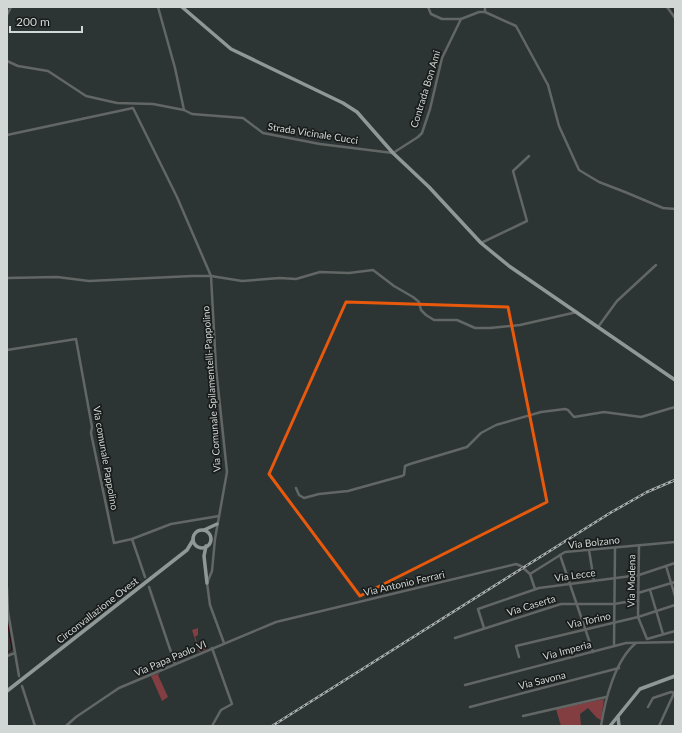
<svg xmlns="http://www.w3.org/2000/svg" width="682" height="733" viewBox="0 0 682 733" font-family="Lato,sans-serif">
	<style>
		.green { fill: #823e41 }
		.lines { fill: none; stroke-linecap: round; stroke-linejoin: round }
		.stream { stroke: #3d030c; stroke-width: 1 }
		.minor { stroke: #626665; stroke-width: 2.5 }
		.major { stroke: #8f9896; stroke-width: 3.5 }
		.rail-casing { stroke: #a9afad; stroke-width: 2.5 }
		.rail { stroke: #181c1b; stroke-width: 1; stroke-dasharray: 3; stroke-linecap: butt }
		.marked { fill: none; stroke: #e8590c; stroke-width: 3; stroke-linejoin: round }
		.labels { text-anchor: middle; stroke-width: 3.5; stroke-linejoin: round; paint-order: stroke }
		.street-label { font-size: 10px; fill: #d1d7d5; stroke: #181c1b }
	</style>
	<rect width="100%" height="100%" fill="#2d3534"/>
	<g class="green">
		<path d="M 198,628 L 198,635 L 195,637 L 198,645 L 205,642 L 207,649 L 199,652 L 192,630 Z"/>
		<path d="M 160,673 L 158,675 L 168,697 L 162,701 L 151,676 Z"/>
		<path d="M 604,699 L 601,720 L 597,718 L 588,708 L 580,714 L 581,726 L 561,726 L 556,709 Z"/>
	</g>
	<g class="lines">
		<path class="stream" d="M 7,620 L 12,649 L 7,653"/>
		<g class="minor">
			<path d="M 158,7 L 175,68 L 184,110"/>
			<path d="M 428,7 L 431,14 L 442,19 L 461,19 L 479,12 L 485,12 L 516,26 L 548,85 L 559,126 L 579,170 L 599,182 L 625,192 L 663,208 L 675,209"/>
			<path d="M 485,7 L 485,12"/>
			<path d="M 667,7 L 675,18"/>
			<path d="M 7,15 L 11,7"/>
			<path d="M 7,61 L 18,66 L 48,71 L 86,96 L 117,103 L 153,104 L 184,110 L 192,114 L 243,118 L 263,133 L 320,144 L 393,153 L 418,137 L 422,133 L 430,109 L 442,58 L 461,19"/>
			<path d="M 7,135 L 133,108 L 177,197 L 211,276 L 216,368 L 227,472 L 215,539 L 212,571 L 207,583 L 210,605 L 224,643"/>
			<path d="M 481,243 L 527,221 L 513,171 L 529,156"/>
			<path d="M 7,278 L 57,277 L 89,281 L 192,276 L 211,276 L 242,281 L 280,278 L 296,279 L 320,272 L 349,273 L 373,270 L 394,286 L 413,297 L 419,302 L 421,310 L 426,315 L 434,320 L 457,320 L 475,328 L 490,328 L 520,325 L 577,312"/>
			<path d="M 598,327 L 617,301 L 656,265"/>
			<path d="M 7,350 L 76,339 L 92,427 L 91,433 L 114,543 L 132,539 L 145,577"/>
			<path d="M 296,488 L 299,495 L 304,498 L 319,494 L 348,491 L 402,476 L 404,475 L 405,466 L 410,464 L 467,447 L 481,433 L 496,425 L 541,412 L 565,409 L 568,410 L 574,417 L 604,412 L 641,417 L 675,407"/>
			<path d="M 132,539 L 171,524 L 219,516"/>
			<path d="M 639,545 L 638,617 L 647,639 L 675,631"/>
			<path d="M 589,550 L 594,581"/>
			<path d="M 560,555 L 593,652"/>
			<path d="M 666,566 L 675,596"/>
			<path d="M 530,574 L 535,589"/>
			<path d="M 149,587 L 175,664"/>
			<path d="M 7,588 L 8,612 L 19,676"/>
			<path d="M 650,590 L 663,634"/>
			<path d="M 638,593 L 675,582"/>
			<path d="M 484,628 L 478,609 L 539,588 L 639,575 L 675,563"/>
			<path d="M 455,638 L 561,604 L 614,604 L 638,600"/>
			<path d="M 614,646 L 615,548"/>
			<path d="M 7,656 L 15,653"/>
			<path d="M 519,657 L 516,646 L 638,617 L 675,605"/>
			<path d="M 465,685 L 626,643 L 675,642"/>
			<path d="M 22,686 L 35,726"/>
			<path d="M 470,707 L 619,668"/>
			<path d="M 648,707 L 653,698 L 671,692 L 675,693"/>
			<path d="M 523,716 L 606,697"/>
			<path d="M 66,726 L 76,717 L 119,688 L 276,622 L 516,564 L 521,566 L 530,574 L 565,552 L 675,542"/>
			<path d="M 212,726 L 221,710 L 232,704 L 212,648"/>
			<path d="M 601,726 C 605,700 615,660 636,643"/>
			<path d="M 659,726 L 675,691"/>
		</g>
		<g class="major">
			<path d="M 182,7 L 231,49 L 343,103 L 357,112 L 393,153 L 429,187 L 481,243 L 509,266 L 675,380"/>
			<path d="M 204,530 L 217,524"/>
			<circle cx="202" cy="539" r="9"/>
			<path d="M 206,546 L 204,556 L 207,583"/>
			<path d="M 7,691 L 187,550 L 193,540"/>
			<path d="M 618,717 L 619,726"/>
			<path d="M 610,726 L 640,689 L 675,676"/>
		</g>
		<defs>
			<path id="rail" d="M 272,726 L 610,513 L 647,492 L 675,480"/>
		</defs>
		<use href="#rail" class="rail-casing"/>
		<use href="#rail" class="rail"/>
	</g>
	<path class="marked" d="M 346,302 L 508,307 L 547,502 L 360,596 L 269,474 Z"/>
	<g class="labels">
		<g class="street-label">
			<text transform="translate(425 89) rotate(-73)" y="4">Contrada Bon Ami</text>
			<text transform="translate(313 133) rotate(9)" y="4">Strada Vicinale Cucci</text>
			<text transform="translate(211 389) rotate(-94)" y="4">Via Comunale Spilamentelli-Pappolino</text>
			<text transform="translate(106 458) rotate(80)" y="4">Via comunale Pappolino</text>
			<text transform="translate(594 542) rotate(-6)" y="4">Via Bolzano</text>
			<text transform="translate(575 575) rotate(-8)" y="4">Via Lecce</text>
			<text transform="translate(631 581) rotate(-89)" y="4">Via Modena</text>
			<text transform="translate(404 583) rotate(-13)" y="4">Via Antonio Ferrari</text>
			<text transform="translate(531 605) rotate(-17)" y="4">Via Caserta</text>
			<text transform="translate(97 610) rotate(-38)" y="4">Circonvallazione Ovest</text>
			<text transform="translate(589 620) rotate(-13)" y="4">Via Torino</text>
			<text transform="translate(567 650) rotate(-15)" y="4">Via Imperia</text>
			<text transform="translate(170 658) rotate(-23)" y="4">Via Papa Paolo VI</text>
			<text transform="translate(542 680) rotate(-14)" y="4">Via Savona</text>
		</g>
	</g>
	<rect width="682" height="733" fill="none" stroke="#d1d7d5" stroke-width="16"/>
	<path d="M10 26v6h72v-6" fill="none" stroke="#d1d7d5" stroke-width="2"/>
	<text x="16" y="26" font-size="12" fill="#d1d7d5" stroke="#181c1b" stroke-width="3" paint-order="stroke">200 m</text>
</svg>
